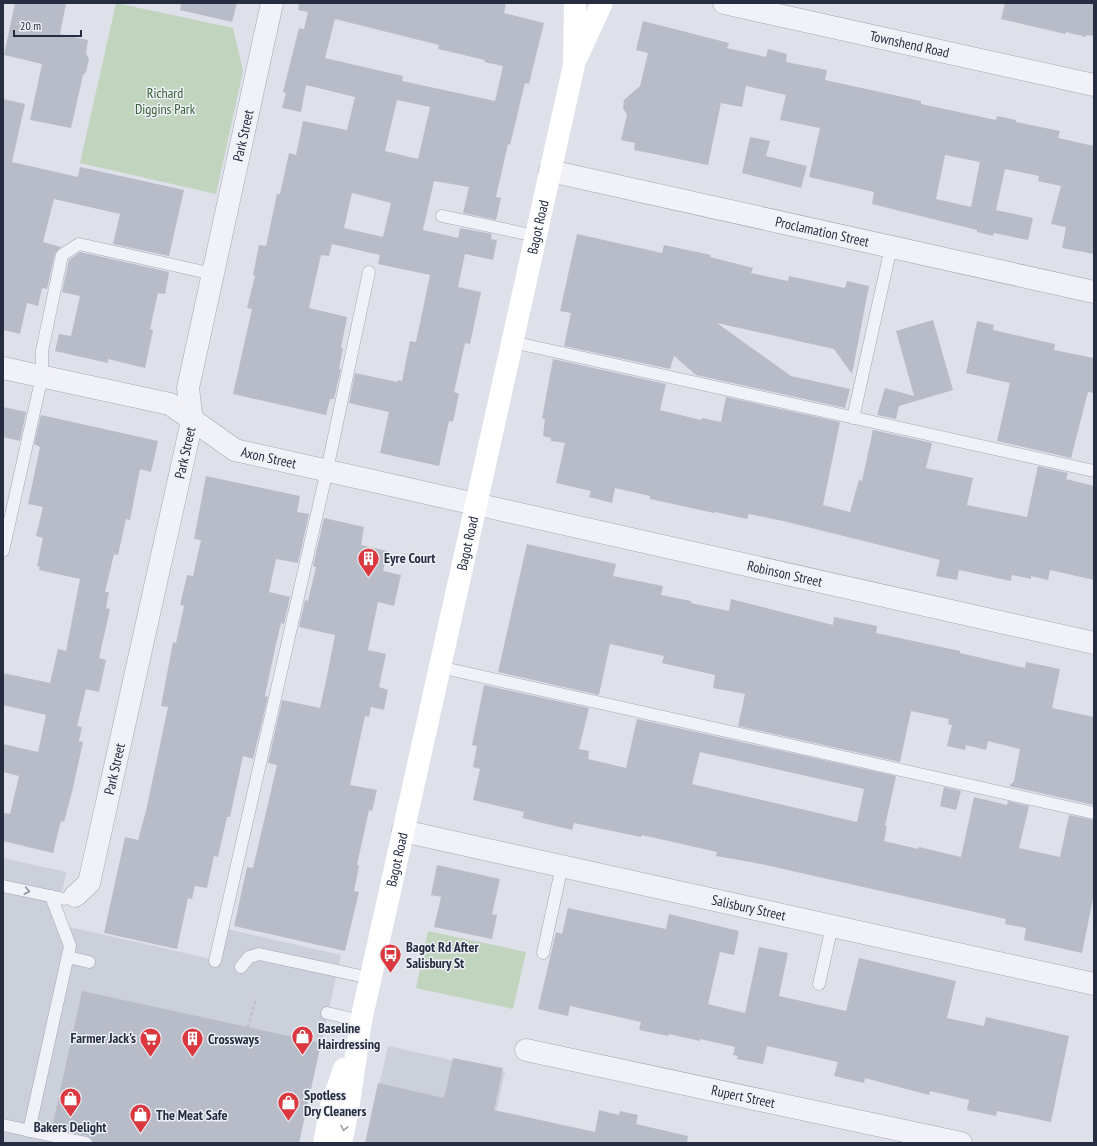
<svg xmlns="http://www.w3.org/2000/svg" width="1097" height="1146" viewBox="0 0 1097 1146" font-family="'PT Sans Narrow',sans-serif">
	<style>
		.built { fill: #ccd0db }
		.green { fill: #c1d4be }
		.building { fill: #b8bcc9; fill-rule: evenodd }
		.lines { fill: none; stroke-linecap: round; stroke-linejoin: round }
		.service-casing { stroke: #a3a7b3; stroke-width: 13 }
		.minor-casing { stroke: #a3a7b3; stroke-width: 23 }
		.path { stroke: #bcbfc8; stroke-width: 2.5; stroke-dasharray: 3 3; stroke-linecap: butt }
		.service { stroke: #f1f2f7; stroke-width: 12 }
		.minor { stroke: #f1f2f7; stroke-width: 22 }
		.secondary { stroke: #fff; stroke-width: 22 }
		.oneway { stroke: #8c909c }
		.oneway2 { stroke: #9da0aa }
		.labels { text-anchor: middle; stroke-width: 3; stroke-linejoin: round; paint-order: stroke }
		.street-label { font-size: 14px; fill: #262d41; stroke: #edf0f6 }
		.park-label { font-size: 14px; fill: #365e32; stroke: #edf0f6 }
		.poi-label { font-size: 14px; font-weight: bold; fill: #262d41; stroke: #edf0f6; text-anchor: start }
	</style>
	<rect width="100%" height="100%" fill="#dee1e9"/>
	<g class="built">
		<path d="M 3,858 L 66,872 L 56,924 L 220,961 L 227,929 L 341,955 L 299,1143 L 3,1143 Z"/>
		<path d="M 388,1046 L 505,1072 L 489,1143 L 366,1143 Z"/>
	</g>
	<g class="green">
		<path d="M 116,3 L 233,28 L 243,71 L 216,194 L 80,163 Z"/>
		<path d="M 428,931 L 526,952 L 513,1009 L 416,988 Z"/>
	</g>
	<g class="building">
		<path d="M 15,3 L 66,3 L 60,34 L 88,40 L 86,53 L 89,59 L 86,72 L 83,75 L 71,128 L 30,120 L 42,64 L 4,55 Z"/>
		<path d="M 181,3 L 237,3 L 232,22 L 180,10 Z"/>
		<path d="M 299,3 L 506,3 L 504,13 L 544,23 L 529,84 L 525,83 L 510,145 L 508,144 L 496,197 L 501,198 L 496,220 L 463,213 L 469,187 L 434,181 L 423,230 L 458,238 L 460,228 L 492,234 L 491,239 L 497,240 L 493,260 L 465,254 L 458,287 L 481,292 L 470,344 L 465,343 L 454,392 L 459,394 L 453,422 L 449,421 L 439,466 L 380,453 L 389,412 L 349,403 L 355,373 L 397,382 L 398,380 L 402,381 L 410,341 L 416,342 L 430,275 L 378,264 L 380,255 L 332,244 L 329,256 L 321,255 L 309,308 L 347,317 L 341,348 L 343,348 L 339,369 L 341,369 L 334,399 L 330,399 L 326,415 L 233,394 L 252,309 L 247,308 L 255,276 L 253,275 L 259,245 L 266,246 L 277,194 L 280,194 L 289,153 L 296,155 L 303,121 L 347,130 L 355,97 L 306,85 L 301,112 L 282,108 L 286,93 L 283,92 L 299,28 L 304,29 L 308,12 L 298,10 ZM 335,19 L 439,45 L 438,49 L 485,60 L 484,62 L 503,66 L 495,101 L 402,81 L 403,76 L 325,58 ZM 397,100 L 430,107 L 418,159 L 385,151 ZM 352,193 L 391,203 L 383,237 L 344,228 Z"/>
		<path d="M 1005,3 L 1094,3 L 1094,36 L 1086,35 L 1086,37 L 1066,32 L 1065,34 L 1001,19 Z"/>
		<path d="M 643,21 L 729,43 L 727,48 L 766,57 L 768,49 L 787,54 L 786,62 L 827,70 L 825,80 L 921,101 L 921,104 L 996,120 L 997,116 L 1016,120 L 1016,122 L 1060,131 L 1058,138 L 1094,146 L 1094,254 L 1062,248 L 1066,227 L 1051,224 L 1061,186 L 1038,181 L 1039,176 L 1005,169 L 996,210 L 1033,218 L 1028,240 L 994,233 L 993,236 L 977,232 L 977,230 L 872,204 L 874,192 L 809,177 L 820,128 L 780,120 L 786,95 L 746,86 L 742,107 L 721,103 L 708,165 L 634,150 L 635,143 L 621,140 L 627,115 L 623,108 L 624,100 L 640,86 L 648,53 L 636,50 ZM 945,155 L 980,162 L 971,207 L 936,199 Z"/>
		<path d="M 3,99 L 25,104 L 12,162 L 78,177 L 80,167 L 184,190 L 169,256 L 113,244 L 120,214 L 54,199 L 43,242 L 61,247 L 55,253 L 47,289 L 42,288 L 38,306 L 27,303 L 20,334 L 3,330 Z"/>
		<path d="M 750,137 L 770,141 L 766,156 L 807,166 L 801,188 L 742,173 Z"/>
		<path d="M 577,234 L 662,253 L 664,245 L 711,255 L 710,257 L 753,268 L 751,273 L 788,281 L 789,276 L 845,288 L 847,281 L 869,286 L 852,374 L 834,349 L 717,323 L 791,376 L 850,389 L 845,408 L 696,375 L 674,356 L 670,369 L 564,346 L 571,313 L 560,311 Z"/>
		<path d="M 80,252 L 169,272 L 165,294 L 158,293 L 150,329 L 153,330 L 145,368 L 108,359 L 108,363 L 55,351 L 59,334 L 71,336 L 80,296 L 62,292 L 69,260 Z"/>
		<path d="M 933,320 L 953,390 L 899,406 L 896,419 L 877,415 L 885,388 L 914,396 L 896,331 Z"/>
		<path d="M 977,321 L 994,325 L 993,330 L 1055,344 L 1054,350 L 1094,358 L 1094,393 L 1088,392 L 1071,458 L 997,441 L 1010,383 L 966,373 Z"/>
		<path d="M 553,359 L 666,384 L 660,410 L 701,420 L 702,418 L 721,422 L 726,397 L 840,422 L 823,505 L 850,512 L 859,480 L 862,481 L 873,430 L 932,443 L 926,468 L 973,478 L 967,505 L 1027,517 L 1038,466 L 1068,473 L 1066,479 L 1094,486 L 1094,580 L 1050,570 L 1048,580 L 1031,576 L 1031,579 L 1012,575 L 1011,581 L 959,570 L 957,580 L 936,576 L 940,560 L 783,521 L 749,514 L 747,519 L 715,512 L 714,513 L 650,499 L 650,496 L 615,488 L 612,503 L 589,497 L 591,491 L 556,483 L 565,443 L 551,441 L 551,438 L 543,436 L 545,419 L 542,418 Z"/>
		<path d="M 3,407 L 26,412 L 20,441 L 3,437 Z"/>
		<path d="M 41,415 L 158,441 L 151,472 L 140,469 L 130,520 L 126,519 L 118,555 L 114,554 L 105,592 L 109,592 L 106,608 L 110,609 L 99,658 L 106,660 L 99,692 L 86,689 L 77,726 L 82,727 L 79,741 L 83,742 L 73,788 L 64,822 L 61,821 L 53,853 L 3,841 L 3,813 L 10,814 L 19,776 L 3,772 L 3,744 L 38,752 L 46,715 L 3,705 L 3,673 L 50,683 L 58,649 L 66,651 L 80,579 L 39,570 L 40,567 L 37,566 L 43,538 L 36,536 L 43,507 L 28,504 L 40,447 L 34,444 Z"/>
		<path d="M 206,476 L 300,496 L 297,512 L 309,514 L 298,563 L 276,559 L 269,592 L 290,597 L 284,624 L 281,623 L 274,653 L 265,696 L 268,697 L 253,759 L 243,756 L 230,817 L 227,817 L 218,857 L 214,856 L 207,888 L 195,886 L 192,899 L 188,898 L 177,949 L 104,933 L 125,837 L 138,840 L 146,811 L 168,707 L 161,706 L 173,642 L 176,643 L 184,606 L 180,605 L 187,575 L 193,576 L 201,540 L 194,539 Z"/>
		<path d="M 324,518 L 364,527 L 361,545 L 388,551 L 383,571 L 401,575 L 394,606 L 378,602 L 368,650 L 386,654 L 379,687 L 388,690 L 384,710 L 371,707 L 369,717 L 365,716 L 350,785 L 377,790 L 372,811 L 369,810 L 357,865 L 359,866 L 354,891 L 359,892 L 345,951 L 234,926 L 247,867 L 253,868 L 277,765 L 268,763 L 282,700 L 320,708 L 327,676 L 335,635 L 299,627 L 305,600 L 308,601 L 316,567 L 313,566 Z"/>
		<path d="M 527,544 L 616,564 L 613,576 L 663,586 L 661,595 L 691,601 L 691,603 L 729,611 L 731,599 L 833,625 L 834,617 L 877,626 L 876,633 L 960,651 L 960,653 L 1025,668 L 1026,662 L 1060,669 L 1052,708 L 1094,717 L 1094,805 L 1009,786 L 1014,781 L 1020,749 L 988,741 L 986,750 L 966,745 L 965,750 L 947,746 L 952,725 L 948,724 L 949,719 L 911,711 L 900,762 L 738,726 L 745,694 L 713,688 L 715,675 L 662,663 L 664,656 L 610,644 L 599,695 L 498,672 Z"/>
		<path d="M 484,685 L 589,708 L 579,749 L 589,751 L 588,759 L 626,768 L 637,719 L 896,776 L 885,826 L 887,826 L 884,841 L 918,849 L 919,847 L 961,857 L 974,797 L 1007,805 L 1008,801 L 1029,806 L 1019,848 L 1060,857 L 1069,815 L 1094,820 L 1094,894 L 1082,953 L 1024,940 L 1026,928 L 1005,924 L 1006,919 L 756,863 L 716,856 L 717,852 L 642,835 L 641,837 L 574,823 L 572,830 L 522,818 L 524,812 L 473,800 L 480,769 L 473,767 L 477,746 L 472,745 ZM 700,752 L 864,789 L 857,822 L 692,784 Z"/>
		<path d="M 944,787 L 961,791 L 956,810 L 940,806 Z"/>
		<path d="M 437,865 L 500,879 L 492,914 L 497,915 L 492,939 L 434,927 L 441,897 L 431,895 Z"/>
		<path d="M 568,908 L 666,929 L 669,914 L 739,931 L 734,955 L 720,952 L 708,1004 L 745,1013 L 759,947 L 788,953 L 779,996 L 846,1011 L 859,958 L 956,981 L 947,1018 L 984,1026 L 986,1017 L 1069,1036 L 1051,1122 L 997,1111 L 996,1116 L 967,1110 L 969,1100 L 930,1091 L 929,1095 L 865,1078 L 864,1083 L 834,1076 L 838,1062 L 767,1046 L 763,1064 L 737,1059 L 738,1056 L 733,1055 L 735,1047 L 700,1039 L 700,1041 L 669,1034 L 668,1036 L 639,1030 L 641,1022 L 570,1006 L 568,1016 L 538,1009 L 556,932 L 562,934 Z"/>
		<path d="M 82,991 L 321,1043 L 299,1143 L 93,1143 L 91,1138 L 88,1136 L 52,1128 Z"/>
		<path d="M 453,1058 L 503,1068 L 494,1110 L 595,1132 L 599,1110 L 619,1115 L 620,1111 L 638,1115 L 636,1124 L 688,1136 L 687,1143 L 365,1143 L 378,1083 L 444,1098 Z"/>
	</g>
	<g class="lines">
		<defs>
			<g id="service">
				<path d="M 442,216 L 536,236"/>
				<path d="M 512,342 L 1094,471"/>
				<path d="M 853,418 L 891,247"/>
				<path d="M 3,551 L 42,376 L 42,351 L 62,255 L 79,244 L 213,274"/>
				<path d="M 439,667 L 1094,813"/>
				<path d="M 3,886 L 64,899 L 75,896"/>
				<path d="M 543,953 L 562,866"/>
				<path d="M 68,957 L 89,962"/>
				<path d="M 215,961 L 327,470 L 369,272"/>
				<path d="M 241,967 L 249,957 L 259,954 L 370,978"/>
				<path d="M 819,984 L 832,926"/>
				<path d="M 327,1013 L 361,1021"/>
				<path d="M 3,1125 L 86,1143"/>
				<path d="M 29,1131 L 70,946 L 51,896"/>
			</g>
			<g id="minor">
				<path id="s1" d="M 724,3 L 1094,85"/>
				<path id="s2" d="M 550,171 L 1094,292"/>
				<path id="s3" d="M 3,368 L 170,404 L 235,450 L 1094,643"/>
				<path id="s4" d="M 403,831 L 1094,984"/>
				<path id="s5" d="M 75,896 L 89,883 L 192,421 L 188,388 L 272,3"/>
				<path id="s6" d="M 526,1050 L 961,1143"/>
			</g>
		</defs>
		<use href="#service" class="service-casing"/>
		<use href="#minor" class="minor-casing"/>
		<path class="path" d="M 248,1027 L 256,998"/>
		<use href="#service" class="service"/>
		<use href="#minor" class="minor"/>
		<g class="secondary">
			<path d="M 577,57 L 601,5"/>
			<path d="M 324,1143 L 331,1106 L 344,1069"/>
			<path id="s7" d="M 341,1143 L 348,1110 L 361,1021 L 574,65 L 575,3"/>
		</g>
	</g>
	<defs><path id="oneway-chevron" d="M-2-3.5L2.5 0L-2 3.5" fill="none" stroke-width="1.6" stroke-linecap="round" stroke-linejoin="round"/></defs>
	<use class="oneway" href="#oneway-chevron" transform="translate(27 891) rotate(12)"/>
	<use class="oneway2" href="#oneway-chevron" transform="translate(344 1128) rotate(103)"/>
	<defs>
		<symbol id="building-pin" viewBox="-11 -11 22 30"><path d="M0 17L-7.5 6A9.5 9.5 0 1 1 7.5 6Z" fill="#da373f" stroke="#edf0f6"/><path d="M-4-6H4V6H1V3H-1V6H-4ZM-2.5-4.3h1.7v1.8h-1.7ZM.8-4.3h1.7v1.8H.8ZM-2.5-1h1.7V.8h-1.7ZM.8-1h1.7V.8H.8Z" fill="#fff"/></symbol>
		<symbol id="bus-pin" viewBox="-11 -11 22 30"><path d="M0 17L-7.5 6A9.5 9.5 0 1 1 7.5 6Z" fill="#da373f" stroke="#edf0f6"/><path d="M-5-6H5V4H4V6H2V4H-2V6H-4V4H-5ZM-3.5-4V0h7V-4ZM-3.5 1.2v1.5H-2V1.2ZM2 1.2v1.5H3.5V1.2Z" fill="#fff"/></symbol>
		<symbol id="shop-pin" viewBox="-11 -11 22 30"><path d="M0 17L-7.5 6A9.5 9.5 0 1 1 7.5 6Z" fill="#da373f" stroke="#edf0f6"/><path d="M-5-2.5h2.3a2.7 3.5 0 0 1 5.4 0H5L5.5 6h-11ZM-1.5-2.5h3a1.5 2.3 0 0 0-3 0Z" fill="#fff"/></symbol>
		<symbol id="supermarket-pin" viewBox="-11 -11 22 30"><path d="M0 17L-7.5 6A9.5 9.5 0 1 1 7.5 6Z" fill="#da373f" stroke="#edf0f6"/><path d="M-6-5.5h2.5l.6 2H6L4.5 2H-2.5L-4.4-4H-6ZM-1.5 3.2a1.3 1.3 0 1 0 .1 0ZM3 3.2a1.3 1.3 0 1 0 .1 0Z" fill="#fff"/></symbol>
	</defs>
	<g fill-rule="evenodd">
		<use href="#building-pin" x="356" y="546" width="25" height="34"/>
		<use href="#bus-pin" x="378" y="942" width="25" height="34"/>
		<use href="#shop-pin" x="290" y="1024" width="25" height="34"/>
		<use href="#supermarket-pin" x="138" y="1026" width="25" height="34"/>
		<use href="#building-pin" x="180" y="1026" width="25" height="34"/>
		<use href="#shop-pin" x="58" y="1086" width="25" height="34"/>
		<use href="#shop-pin" x="276" y="1090" width="25" height="34"/>
		<use href="#shop-pin" x="128" y="1102" width="25" height="34"/>
	</g>
	<g class="labels">
		<g class="street-label">
			<text dy="5" stroke="none"><textPath href="#s1" startOffset="190">Townshend Road</textPath></text>
			<text dy="5" stroke="none"><textPath href="#s5" startOffset="784">Park Street</textPath></text>
			<text dy="5" stroke="none"><textPath href="#s7" startOffset="937">Bagot Road</textPath></text>
			<text dy="5" stroke="none"><textPath href="#s2" startOffset="279">Proclamation Street</textPath></text>
			<text dy="5" stroke="none"><textPath href="#s5" startOffset="460">Park Street</textPath></text>
			<text dy="5" stroke="none"><textPath href="#s3" startOffset="285">Axon Street</textPath></text>
			<text dy="5" stroke="none"><textPath href="#s7" startOffset="613">Bagot Road</textPath></text>
			<text dy="5" stroke="none"><textPath href="#s3" startOffset="814">Robinson Street</textPath></text>
			<text dy="5" stroke="none"><textPath href="#s5" startOffset="136">Park Street</textPath></text>
			<text dy="5" stroke="none"><textPath href="#s7" startOffset="289">Bagot Road</textPath></text>
			<text dy="5" stroke="none"><textPath href="#s4" startOffset="354">Salisbury Street</textPath></text>
			<text dy="5" stroke="none"><textPath href="#s6" startOffset="222">Rupert Street</textPath></text>
		</g>
		<g class="park-label">
			<text x="165" y="98">Richard<tspan x="165" dy="16">Diggins Park</tspan></text>
		</g>
		<g class="poi-label">
			<text x="384" y="563">Eyre Court</text>
			<text x="406" y="952">Bagot Rd After<tspan x="406" dy="16">Salisbury St</tspan></text>
			<text x="318" y="1033">Baseline<tspan x="318" dy="16">Hairdressing</tspan></text>
			<text x="136" y="1043" text-anchor="end">Farmer Jack's</text>
			<text x="208" y="1044">Crossways</text>
			<text x="304" y="1100">Spotless<tspan x="304" dy="16">Dry Cleaners</tspan></text>
			<text x="156" y="1120">The Meat Safe</text>
			<text x="70" y="1132" text-anchor="middle">Bakers Delight</text>
		</g>
	</g>
	<rect width="1097" height="1146" fill="none" stroke="#262d41" stroke-width="8"/>
	<path d="M14 30v6h67v-6" fill="none" stroke="#262d41" stroke-width="2"/>
	<text x="20" y="30" font-size="12" fill="#262d41" stroke="#edf0f6" stroke-width="3" paint-order="stroke">20 m</text>
</svg>
